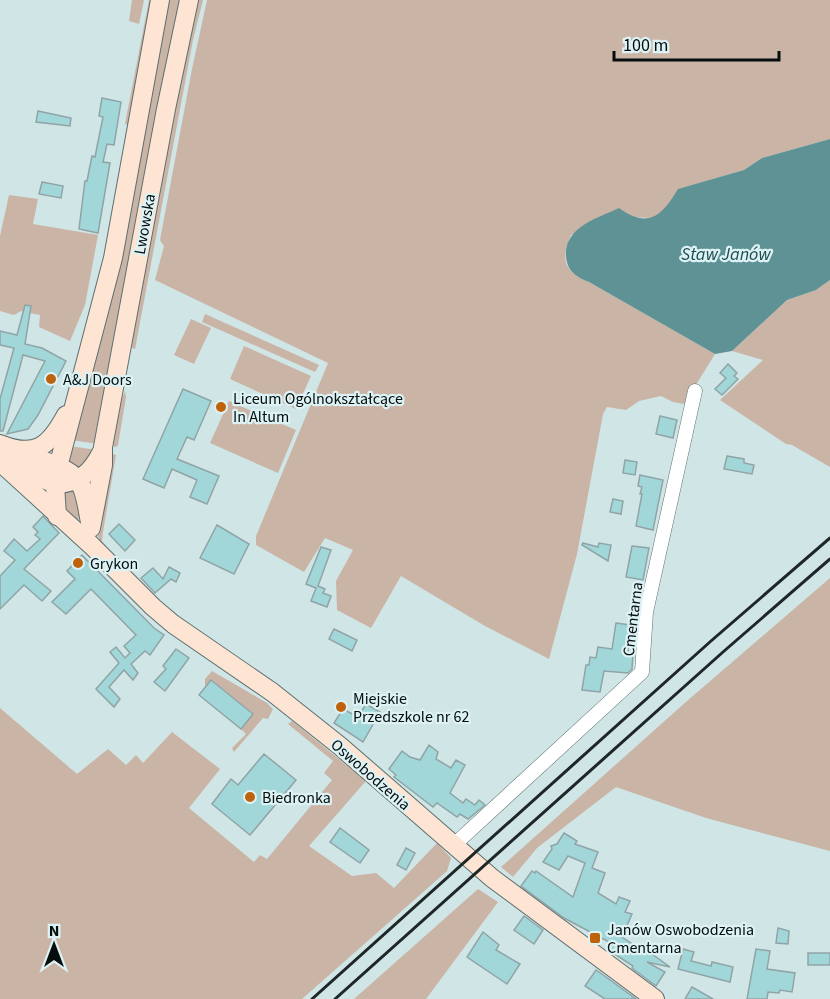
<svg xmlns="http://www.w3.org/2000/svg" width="830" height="999" viewBox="0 0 830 999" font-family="'Source Sans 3',sans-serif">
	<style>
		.green { fill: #cab4a6 }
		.water { fill: #5f9295 }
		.building { fill: #a2d7da; stroke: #90a4a6; stroke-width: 1.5 }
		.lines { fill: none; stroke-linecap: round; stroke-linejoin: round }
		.street-casing { stroke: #5c6f70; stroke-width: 15 }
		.secondary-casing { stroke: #5c6f70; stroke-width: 20 }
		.street { stroke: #fff; stroke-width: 14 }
		.secondary { stroke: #fde4d3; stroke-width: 18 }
		.rail { stroke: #1e2626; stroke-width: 3 }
		.poi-dot { fill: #be620c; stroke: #ddf2f4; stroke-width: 2 }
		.labels { text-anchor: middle; stroke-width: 4.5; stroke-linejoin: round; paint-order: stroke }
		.street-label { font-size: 16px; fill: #060d0d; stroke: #ddf2f4 }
		.poi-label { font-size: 16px; fill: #060d0d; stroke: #ddf2f4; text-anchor: start }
		.water-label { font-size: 18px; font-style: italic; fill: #1e4c4f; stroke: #ddf2f4 }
	</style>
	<rect width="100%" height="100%" fill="#d0e5e6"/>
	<g class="green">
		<path d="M 132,0 L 144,0 L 139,24 L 129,21 Z"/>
		<path d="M 149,0 L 154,0 L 131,125 L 125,124 Z"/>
		<path d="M 166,0 L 182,0 L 98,444 L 71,440 Z"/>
		<path d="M 194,0 L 203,0 L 193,40 L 135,349 L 132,348 L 133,320 Z"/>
		<path d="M 207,0 L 830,0 L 830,139 L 762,158 L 744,170 L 679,189 L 667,208 L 652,218 L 632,217 L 571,235 C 560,260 564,272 589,282 L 715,354 L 684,404 L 673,402 L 661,396 L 639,401 L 626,410 L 607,407 L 603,414 L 577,554 L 549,659 L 485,626 L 401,576 L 371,628 L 337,610 L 336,581 L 353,550 L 325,538 L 304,572 L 256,545 L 256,536 L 328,363 L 155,280 L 164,246 L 160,240 L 192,69 Z"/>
		<path d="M 9,195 L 38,199 L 33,224 L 98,235 L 85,305 L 70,341 L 39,327 L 40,315 L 21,311 L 14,315 L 0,311 L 0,236 Z"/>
		<path d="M 830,280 L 830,467 L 792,445 L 786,444 L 720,400 L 763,360 L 732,351 L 787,300 L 816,290 Z"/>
		<path d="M 205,314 L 319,365 L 315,372 L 202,322 Z"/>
		<path d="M 191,319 L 211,328 L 194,364 L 174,355 Z"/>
		<path d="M 244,346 L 311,376 L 296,409 L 230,379 Z"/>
		<path d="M 125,391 L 126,397 L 118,445 L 116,447 L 110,446 L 115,417 Z"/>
		<path d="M 229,401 L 296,430 L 278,473 L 210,443 Z"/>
		<path d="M 69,446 L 97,450 L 79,471 L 65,462 Z"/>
		<path d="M 109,452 L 116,455 L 103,532 L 102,541 L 105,546 L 102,547 L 95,528 Z"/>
		<path d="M 73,486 L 81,507 L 78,522 L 70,523 L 59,488 Z"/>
		<path d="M 830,578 L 830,851 L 706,818 L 616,787 L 537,848 L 513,877 L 501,867 L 687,701 Z"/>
		<path d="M 212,671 L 267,703 L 273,709 L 268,719 L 263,718 L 234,752 L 232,748 L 246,734 L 241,729 L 253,714 L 212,680 L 205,688 L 205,679 Z"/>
		<path d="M 0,708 L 77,774 L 108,749 L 126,765 L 136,755 L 143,763 L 172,732 L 220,769 L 189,808 L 254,862 L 260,855 L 267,859 L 332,780 L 324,773 L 333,761 L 288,724 L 292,721 L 366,781 L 309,846 L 352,876 L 376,873 L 394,888 L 437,843 L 451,858 L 447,871 L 302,999 L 0,999 Z"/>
		<path d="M 478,889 L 498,902 L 426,999 L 354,999 Z"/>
	</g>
	<path class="water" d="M 830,139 L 830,280 L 816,290 L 787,300 L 732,351 L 715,354 L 589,282 C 576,277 567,271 566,256 C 564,227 598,218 619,208 C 648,229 662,216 678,189 L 744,170 L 762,158 Z"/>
	<g class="building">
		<path d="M 102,98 L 121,102 L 114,145 L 107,144 L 103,162 L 110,163 L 98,233 L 79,229 L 85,181 L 87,181 L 92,156 L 95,157 L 103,117 L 99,116 Z"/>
		<path d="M 38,111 L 71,118 L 70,126 L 36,122 Z"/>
		<path d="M 42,182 L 63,186 L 61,198 L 39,194 Z"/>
		<path d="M 25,305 L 31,306 L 25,344 L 42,348 L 66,361 L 38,415 L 28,429 L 7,434 L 45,361 L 23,355 L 3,431 L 0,431 L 0,399 L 14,348 L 0,345 L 0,331 L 17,335 Z"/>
		<path d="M 728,364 L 737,373 L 734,376 L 738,379 L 722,395 L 715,389 L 726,378 L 720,373 Z"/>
		<path d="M 183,389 L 211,401 L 194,440 L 187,437 L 177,459 L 219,476 L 207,504 L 190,497 L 197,480 L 172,469 L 164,488 L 143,479 Z"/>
		<path d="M 660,416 L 677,420 L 673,438 L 656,434 Z"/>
		<path d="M 727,456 L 744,459 L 744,463 L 754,465 L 752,474 L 724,469 Z"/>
		<path d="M 625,460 L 637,462 L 635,475 L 623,473 Z"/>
		<path d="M 640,475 L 663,480 L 653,530 L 636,526 L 642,494 L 640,494 L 642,487 L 638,486 Z"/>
		<path d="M 613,499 L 623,501 L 621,514 L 610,512 Z"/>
		<path d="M 43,516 L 59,533 L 24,569 L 51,591 L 42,601 L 24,585 L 0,609 L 0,576 L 15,560 L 4,551 L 14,539 L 27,551 L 40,539 L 35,535 L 38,532 L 33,527 Z"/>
		<path d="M 119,524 L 135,540 L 125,551 L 109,534 Z"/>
		<path d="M 217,525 L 249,544 L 234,574 L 200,558 Z"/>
		<path d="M 583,543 L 598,547 L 599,543 L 611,545 L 608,561 L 582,545 Z"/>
		<path d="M 632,546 L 649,548 L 643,580 L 626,577 Z"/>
		<path d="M 321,547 L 331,550 L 318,586 L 325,589 L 323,593 L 331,596 L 327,607 L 311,601 L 316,588 L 306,584 Z"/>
		<path d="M 82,555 L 154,628 L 164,635 L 150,655 L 145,651 L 131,664 L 138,673 L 133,680 L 124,670 L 109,687 L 120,699 L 114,707 L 96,689 L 119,663 L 110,652 L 116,647 L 125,658 L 130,653 L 124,646 L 136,635 L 91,589 L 66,614 L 52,602 L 75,579 L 67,571 Z"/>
		<path d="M 169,567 L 180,573 L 176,582 L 171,579 L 155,593 L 141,578 L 153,568 L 163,579 Z"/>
		<path d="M 616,623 L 630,625 L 628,653 L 633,654 L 632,669 L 628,673 L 604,671 L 600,692 L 582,690 L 586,665 L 589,665 L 590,657 L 596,658 L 598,647 L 612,649 Z"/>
		<path d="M 334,629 L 357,640 L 352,651 L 329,639 Z"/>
		<path d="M 176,649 L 189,658 L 165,691 L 154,682 L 166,669 L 163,666 Z"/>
		<path d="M 211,680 L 253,714 L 241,729 L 199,695 Z"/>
		<path d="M 366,704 L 380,712 L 363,742 L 334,723 L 343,709 L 358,717 Z"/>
		<path d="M 429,745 L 438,752 L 436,759 L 451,768 L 456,760 L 465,765 L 450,793 L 463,803 L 466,799 L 475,805 L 479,800 L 485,805 L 468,819 L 460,814 L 457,817 L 437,803 L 433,807 L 394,777 L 396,775 L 389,769 L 402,751 L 410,757 L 420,760 Z"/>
		<path d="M 264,754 L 296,780 L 250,835 L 212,804 L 231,779 L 238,785 Z"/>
		<path d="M 340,828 L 369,850 L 360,863 L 330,842 Z"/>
		<path d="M 564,833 L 577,841 L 575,844 L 598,852 L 592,868 L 605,873 L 598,893 L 616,904 L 619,897 L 630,901 L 625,912 L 632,914 L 622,937 L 643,951 L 645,949 L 670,967 L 647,962 L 665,972 L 656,986 L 632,968 L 633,966 L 607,949 L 611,943 L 564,918 L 521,886 L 532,871 L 535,873 L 536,871 L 573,897 L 585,863 L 568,856 L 559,870 L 543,862 L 552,849 L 551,846 L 557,844 Z"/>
		<path d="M 406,848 L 415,853 L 406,870 L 397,865 Z"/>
		<path d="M 524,916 L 543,930 L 534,944 L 514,930 Z"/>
		<path d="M 778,928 L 789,931 L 788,944 L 776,943 Z"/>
		<path d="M 483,932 L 499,945 L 496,950 L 520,964 L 507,984 L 467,957 Z"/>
		<path d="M 683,949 L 694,952 L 691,961 L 711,966 L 712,962 L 733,967 L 730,982 L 678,969 Z"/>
		<path d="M 756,949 L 770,951 L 767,969 L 795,973 L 792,992 L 780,990 L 779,993 L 768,992 L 767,999 L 747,999 Z"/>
		<rect x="808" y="953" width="22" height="12"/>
		<path d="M 596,970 L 606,977 L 636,999 L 605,999 L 585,986 Z"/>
		<path d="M 692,987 L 713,999 L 685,999 Z"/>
	</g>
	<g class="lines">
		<defs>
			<path id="street" d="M 454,845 L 642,672 L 646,612 L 695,391"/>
			<g id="secondary">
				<path d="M 0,444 C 35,458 49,447 66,415"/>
				<path d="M 17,451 C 33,458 68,466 78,480 C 86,491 87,509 90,522"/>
				<path d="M 0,462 L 91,545 L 153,607 L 173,624 L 272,692 L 340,746 L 492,878 L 655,999"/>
				<path d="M 8,464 L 55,484 C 79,484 92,472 102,451"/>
				<path d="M 57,516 L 55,484 L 58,467 L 113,258 L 160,0"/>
				<path d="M 91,528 L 103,465 L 103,447 L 166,109 L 189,0"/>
			</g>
		</defs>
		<use href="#street" class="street-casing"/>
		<use href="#secondary" class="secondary-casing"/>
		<use href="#street" class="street"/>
		<use href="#secondary" class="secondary"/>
		<g class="rail">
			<path d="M 312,999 L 711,641 L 830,538"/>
			<path d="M 335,999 L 723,652 L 830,559"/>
		</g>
	</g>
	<g class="poi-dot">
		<circle cx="51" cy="379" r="6"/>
		<circle cx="221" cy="407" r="6"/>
		<circle cx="78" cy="563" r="6"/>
		<circle cx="341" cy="707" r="6"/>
		<circle cx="250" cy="797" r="6"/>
		<rect x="589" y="932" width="12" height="12" rx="3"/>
	</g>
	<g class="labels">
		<g class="street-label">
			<text transform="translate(144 224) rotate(-80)" y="6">Lwowska</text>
			<text transform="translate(632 619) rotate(-83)" y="6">Cmentarna</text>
			<text transform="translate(371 774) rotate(41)" y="6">Oswobodzenia</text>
		</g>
		<g class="poi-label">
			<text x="63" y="385">A&amp;J Doors</text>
			<text x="233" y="404">Liceum Ogólnokształcące<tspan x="233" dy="18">In Altum</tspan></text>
			<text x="90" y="569">Grykon</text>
			<text x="353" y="704">Miejskie<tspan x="353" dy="18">Przedszkole nr 62</tspan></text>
			<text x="262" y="803">Biedronka</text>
			<text x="607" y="935">Janów Oswobodzenia<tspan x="607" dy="18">Cmentarna</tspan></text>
		</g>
		<g class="water-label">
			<text x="726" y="260">Staw Janów</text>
		</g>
	</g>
	<g transform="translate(54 945)" stroke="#ddf2f4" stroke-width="4.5" paint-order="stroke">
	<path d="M0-4.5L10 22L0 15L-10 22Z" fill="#060d0d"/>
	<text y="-9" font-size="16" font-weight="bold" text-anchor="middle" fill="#060d0d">N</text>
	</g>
	<path d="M614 51v9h165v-9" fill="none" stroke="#060d0d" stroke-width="3"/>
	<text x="623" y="51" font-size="18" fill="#060d0d" stroke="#ddf2f4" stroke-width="4.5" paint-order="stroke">100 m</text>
</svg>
